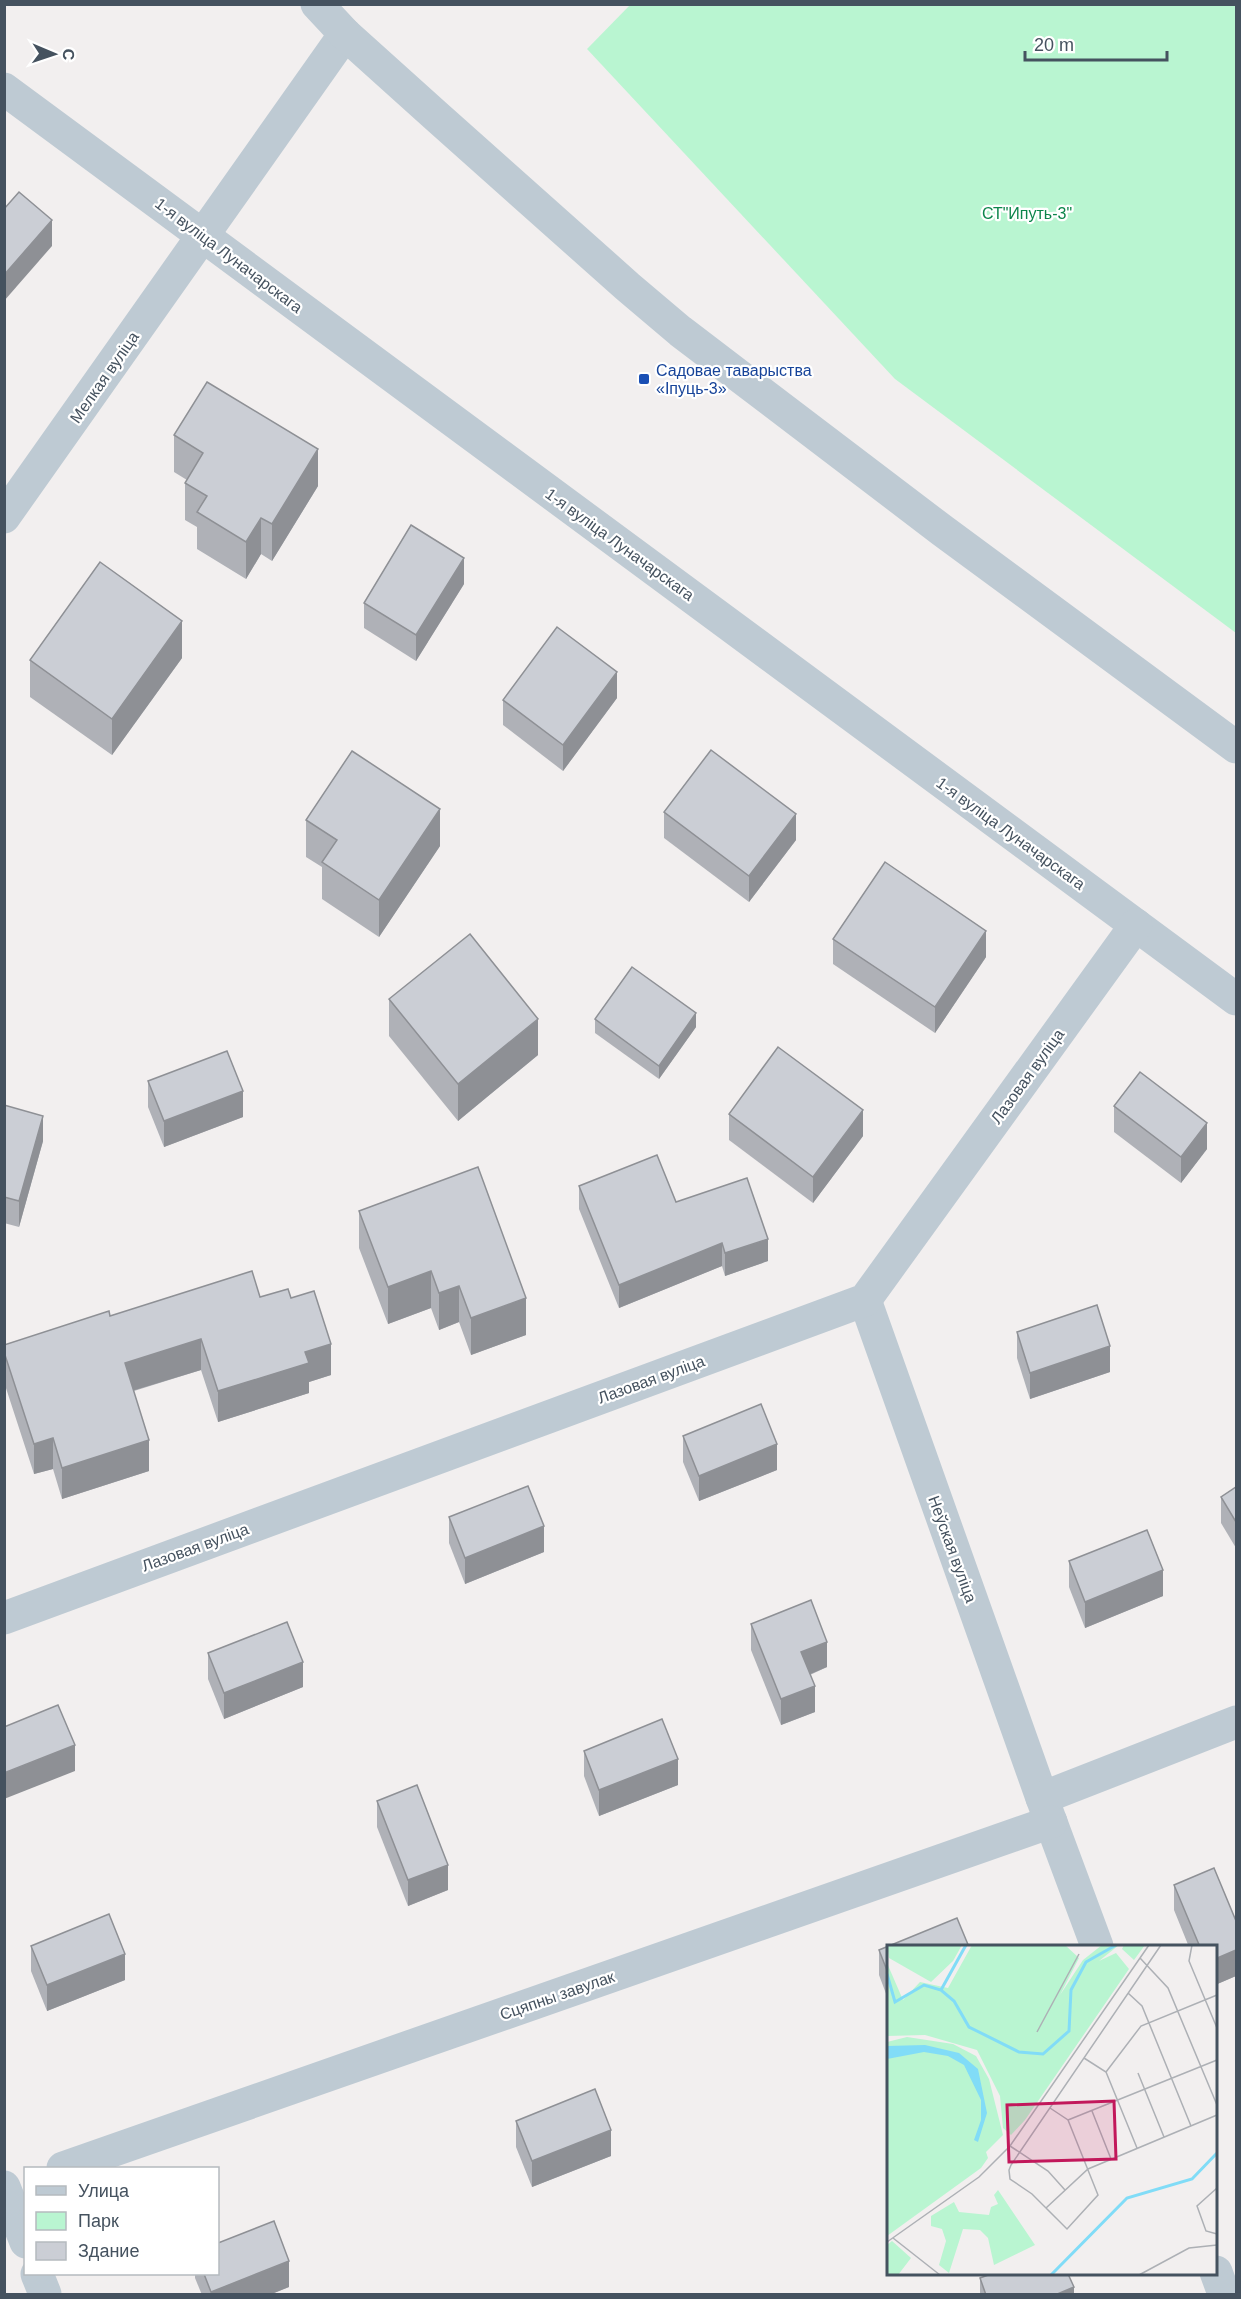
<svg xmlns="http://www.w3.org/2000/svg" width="1241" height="2299" viewBox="0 0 1241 2299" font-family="Helvetica,sans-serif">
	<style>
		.green { fill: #b9f5d1 }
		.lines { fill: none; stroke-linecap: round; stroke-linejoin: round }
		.minor { stroke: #becad3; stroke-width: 33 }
		.tertiary { stroke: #becad3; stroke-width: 33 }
		.wall { fill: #afb1b7 }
		.shaded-wall { fill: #8e9095 }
		.building { fill: #cbced5; stroke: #8e9095; stroke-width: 1.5 }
		.transit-dot { fill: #1a4fb4; stroke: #fff; stroke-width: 2 }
		.labels { text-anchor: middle; stroke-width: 4.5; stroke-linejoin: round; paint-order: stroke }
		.park-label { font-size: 16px; fill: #0c854b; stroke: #fff }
		.street-label { font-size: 16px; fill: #45525f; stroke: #fff }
		.transit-label { font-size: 16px; fill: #164399; stroke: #fff; text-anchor: start }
		.inset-river { fill: none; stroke: #81dcf7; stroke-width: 3 }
		.inset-road { fill: none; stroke: #adb0b5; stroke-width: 1.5 }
		.view { fill: #c2185b; fill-opacity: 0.15; stroke: #c2185b; stroke-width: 3 }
		.inset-edge { fill: none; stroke: #45525f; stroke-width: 3 }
	</style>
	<rect width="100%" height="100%" fill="#f2efef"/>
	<path class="green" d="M 631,4 L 1236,5 L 1236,633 L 895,379 L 587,49 Z"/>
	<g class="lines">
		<g class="minor">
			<path d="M 4,89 L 1236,999"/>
			<path d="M 4,517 L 345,34"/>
			<path d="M 865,1300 L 1042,1798 L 1097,1946"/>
			<path d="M 4,1618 L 865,1300 L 1136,925"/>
			<path d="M 1042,1798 L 1236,1722"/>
			<path d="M 63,2168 L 1051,1822"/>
			<path d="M 4,2187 L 26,2242"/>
			<path d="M 1216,2272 L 1224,2294"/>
			<path d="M 37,2274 L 45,2294"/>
		</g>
		<path class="tertiary" d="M 317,4 L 345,34 L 435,115 L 628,287 L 680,331 L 943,531 L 1236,747"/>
	</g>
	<g class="wall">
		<path d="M 174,435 L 318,486 L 272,561 L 261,554 L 246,579 L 197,549 L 197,527 L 185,520 L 185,483 L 187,480 L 174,472 Z"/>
		<path d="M 464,584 L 416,661 L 364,628 L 364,603 Z"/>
		<path d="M 182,658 L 112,755 L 30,697 L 30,660 Z"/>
		<path d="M 617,698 L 563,771 L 503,725 L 503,700 Z"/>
		<path d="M 664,812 L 796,840 L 749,902 L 664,838 Z"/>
		<path d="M 306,820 L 440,846 L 379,937 L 322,899 L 322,867 L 306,857 Z"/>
		<path d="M 833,939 L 986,957 L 935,1033 L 833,964 Z"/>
		<path d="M 389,999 L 538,1055 L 458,1121 L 389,1036 Z"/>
		<path d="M 595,1019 L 696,1027 L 659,1079 L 595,1033 Z"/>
		<path d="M 148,1081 L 243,1117 L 164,1147 L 148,1107 Z"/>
		<path d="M 4,1105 L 43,1141 L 19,1227 L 4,1223 Z"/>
		<path d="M 1114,1106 L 1207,1149 L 1181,1183 L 1114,1132 Z"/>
		<path d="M 729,1114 L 863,1136 L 813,1203 L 729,1140 Z"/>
		<path d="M 579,1186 L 676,1202 L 768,1261 L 725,1276 L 722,1266 L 619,1308 L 579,1209 Z"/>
		<path d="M 359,1211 L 526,1335 L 471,1355 L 459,1322 L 439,1330 L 431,1308 L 388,1324 L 359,1248 Z"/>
		<path d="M 260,1297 L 291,1298 L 331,1375 L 309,1382 L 309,1393 L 218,1422 L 201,1370 L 134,1391 L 149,1471 L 62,1499 L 53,1469 L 34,1474 L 4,1382 L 4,1345 L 110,1316 Z"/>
		<path d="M 1017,1332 L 1110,1372 L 1030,1399 L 1017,1358 Z"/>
		<path d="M 683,1436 L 777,1470 L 699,1501 L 683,1462 Z"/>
		<path d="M 1236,1487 L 1236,1548 L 1221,1523 L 1221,1497 Z"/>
		<path d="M 449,1517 L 544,1552 L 465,1584 L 449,1543 Z"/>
		<path d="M 1069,1561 L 1163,1596 L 1085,1628 L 1069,1587 Z"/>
		<path d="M 751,1624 L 827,1667 L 810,1675 L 815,1712 L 781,1725 L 751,1650 Z"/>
		<path d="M 208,1653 L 303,1687 L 224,1719 L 208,1679 Z"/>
		<path d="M 584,1751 L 678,1785 L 599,1816 L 584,1776 Z"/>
		<path d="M 377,1801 L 448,1890 L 408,1906 L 377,1827 Z"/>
		<path d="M 1174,1885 L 1236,1921 L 1236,1976 L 1215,1985 L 1215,1947 L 1189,1947 L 1174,1910 Z"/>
		<path d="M 31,1946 L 125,1980 L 47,2011 L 31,1971 Z"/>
		<path d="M 888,1947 L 888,1999 L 879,1975 L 879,1950 Z"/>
		<path d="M 516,2121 L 611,2156 L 532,2187 L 516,2147 Z"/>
		<path d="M 195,2274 L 218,2274 L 289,2287 L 269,2295 L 202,2295 L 195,2278 Z"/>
		<path d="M 980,2278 L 1074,2295 L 980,2295 Z"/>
	</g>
	<g class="shaded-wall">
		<path d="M 52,220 L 52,246 L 4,301 L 4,275 Z"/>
		<path d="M 318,449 L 318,486 L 272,561 L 272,524 Z"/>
		<path d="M 261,518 L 261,554 L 246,579 L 246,542 Z"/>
		<path d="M 464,558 L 464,584 L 416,661 L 416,635 Z"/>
		<path d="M 182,621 L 182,658 L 112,755 L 112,719 Z"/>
		<path d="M 617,672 L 617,698 L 563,771 L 563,745 Z"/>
		<path d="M 440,809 L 440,846 L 379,937 L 379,900 Z"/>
		<path d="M 796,814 L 796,840 L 749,902 L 749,876 Z"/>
		<path d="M 986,931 L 986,957 L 935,1033 L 935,1007 Z"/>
		<path d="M 696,1013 L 696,1027 L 659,1079 L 659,1066 Z"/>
		<path d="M 538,1019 L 538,1055 L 458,1121 L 458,1084 Z"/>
		<path d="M 243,1091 L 243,1117 L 164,1147 L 164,1121 Z"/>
		<path d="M 863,1110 L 863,1136 L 813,1203 L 813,1177 Z"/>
		<path d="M 43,1116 L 43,1141 L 19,1227 L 19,1201 Z"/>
		<path d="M 1207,1123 L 1207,1149 L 1181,1183 L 1181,1157 Z"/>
		<path d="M 768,1239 L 768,1261 L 725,1276 L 725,1253 Z"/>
		<path d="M 722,1243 L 722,1266 L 619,1308 L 619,1285 Z"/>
		<path d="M 431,1271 L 431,1308 L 388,1324 L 388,1287 Z"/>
		<path d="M 459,1286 L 459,1322 L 439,1330 L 439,1293 Z"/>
		<path d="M 526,1298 L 526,1335 L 471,1355 L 471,1318 Z"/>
		<path d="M 201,1339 L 201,1370 L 125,1393 L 125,1363 Z"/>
		<path d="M 331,1344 L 331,1375 L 309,1382 L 309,1393 L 218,1422 L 218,1391 L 305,1352 Z"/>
		<path d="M 1110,1346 L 1110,1372 L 1030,1399 L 1030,1373 Z"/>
		<path d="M 53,1438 L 53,1469 L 34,1474 L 34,1444 Z"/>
		<path d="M 149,1440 L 149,1471 L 62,1499 L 62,1468 Z"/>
		<path d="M 777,1444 L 777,1470 L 699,1501 L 699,1476 Z"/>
		<path d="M 544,1526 L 544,1552 L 465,1584 L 465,1558 Z"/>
		<path d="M 1163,1570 L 1163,1596 L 1085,1628 L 1085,1602 Z"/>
		<path d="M 827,1642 L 827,1667 L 801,1678 L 801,1652 Z"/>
		<path d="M 303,1662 L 303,1687 L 224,1719 L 224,1693 Z"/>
		<path d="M 815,1686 L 815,1712 L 781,1725 L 781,1699 Z"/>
		<path d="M 75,1745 L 75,1771 L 4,1799 L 4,1773 Z"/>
		<path d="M 678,1759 L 678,1785 L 599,1816 L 599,1790 Z"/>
		<path d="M 448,1865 L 448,1890 L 408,1906 L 408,1880 Z"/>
		<path d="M 1236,1950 L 1236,1976 L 1215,1985 L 1215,1959 Z"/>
		<path d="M 125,1954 L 125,1980 L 47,2011 L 47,1985 Z"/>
		<path d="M 611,2130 L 611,2156 L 532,2187 L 532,2161 Z"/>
		<path d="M 289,2261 L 289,2287 L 269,2295 L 211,2295 L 211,2292 Z"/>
		<path d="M 1074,2287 L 1074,2295 L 1055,2295 Z"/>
	</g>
	<g class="building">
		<path d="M 19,192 L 52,220 L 4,275 L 4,209 Z"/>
		<path d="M 207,382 L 318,449 L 272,524 L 261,518 L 246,542 L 197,512 L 207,496 L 185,483 L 203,453 L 174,435 Z"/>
		<path d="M 411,525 L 464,558 L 416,635 L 364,603 Z"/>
		<path d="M 100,562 L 182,621 L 112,719 L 30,660 Z"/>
		<path d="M 557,627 L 617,672 L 563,745 L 503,700 Z"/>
		<path d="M 711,750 L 796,814 L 749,876 L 664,812 Z"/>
		<path d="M 352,751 L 440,809 L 379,900 L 322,862 L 337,840 L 306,820 Z"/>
		<path d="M 885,862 L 986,931 L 935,1007 L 833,939 Z"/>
		<path d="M 470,934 L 538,1019 L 458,1084 L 389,999 Z"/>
		<path d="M 632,967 L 696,1013 L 659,1066 L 595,1019 Z"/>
		<path d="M 778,1047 L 863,1110 L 813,1177 L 729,1114 Z"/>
		<path d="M 227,1051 L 243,1091 L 164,1121 L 148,1081 Z"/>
		<path d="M 1140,1072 L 1207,1123 L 1181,1157 L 1114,1106 Z"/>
		<path d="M 4,1105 L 43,1116 L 19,1201 L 4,1197 Z"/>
		<path d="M 657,1155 L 676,1202 L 747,1178 L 768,1239 L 725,1253 L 722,1243 L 619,1285 L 579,1186 Z"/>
		<path d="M 478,1167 L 526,1298 L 471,1318 L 459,1286 L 439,1293 L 431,1271 L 388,1287 L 359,1211 Z"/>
		<path d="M 252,1271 L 260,1297 L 288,1289 L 291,1298 L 314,1291 L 331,1344 L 305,1352 L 309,1363 L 218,1391 L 201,1339 L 125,1363 L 149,1440 L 62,1468 L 53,1438 L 34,1444 L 4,1352 L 4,1345 L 109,1311 L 110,1316 Z"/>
		<path d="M 1097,1305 L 1110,1346 L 1030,1373 L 1017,1332 Z"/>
		<path d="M 761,1404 L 777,1444 L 699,1476 L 683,1436 Z"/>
		<path d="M 528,1486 L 544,1526 L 465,1558 L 449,1517 Z"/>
		<path d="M 1236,1487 L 1236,1522 L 1221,1497 Z"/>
		<path d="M 1147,1530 L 1163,1570 L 1085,1602 L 1069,1561 Z"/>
		<path d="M 811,1600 L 827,1642 L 801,1652 L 815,1686 L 781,1699 L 751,1624 Z"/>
		<path d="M 287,1622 L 303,1662 L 224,1693 L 208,1653 Z"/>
		<path d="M 58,1705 L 75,1745 L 4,1773 L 4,1727 Z"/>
		<path d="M 662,1719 L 678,1759 L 599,1790 L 584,1751 Z"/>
		<path d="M 417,1785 L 448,1865 L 408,1880 L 377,1801 Z"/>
		<path d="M 1214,1868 L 1236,1921 L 1236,1950 L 1215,1959 L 1215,1947 L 1200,1947 L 1174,1885 Z"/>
		<path d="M 109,1914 L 125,1954 L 47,1985 L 31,1946 Z"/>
		<path d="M 957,1918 L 969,1947 L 888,1947 L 888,1973 L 879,1950 Z"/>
		<path d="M 595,2089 L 611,2130 L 532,2161 L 516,2121 Z"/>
		<path d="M 274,2221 L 289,2261 L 211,2292 L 204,2274 L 218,2274 L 218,2243 Z"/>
		<path d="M 991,2274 L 1068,2274 L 1074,2287 L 1055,2295 L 986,2295 L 980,2278 Z"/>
	</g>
	<rect class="transit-dot" x="638" y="373" width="12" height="12" rx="3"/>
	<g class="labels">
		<g class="park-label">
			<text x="1027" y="219">СТ"Ипуть-3"</text>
		</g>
		<g class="street-label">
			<text transform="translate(229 255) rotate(37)" y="6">1-я вуліца Луначарскага</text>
			<text transform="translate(104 377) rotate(-55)" y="6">Мелкая вуліца</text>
			<text transform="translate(620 544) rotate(36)" y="6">1-я вуліца Луначарскага</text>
			<text transform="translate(1011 833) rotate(36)" y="6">1-я вуліца Луначарскага</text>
			<text transform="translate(1027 1076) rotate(-54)" y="6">Лазовая вуліца</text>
			<text transform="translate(651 1379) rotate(-20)" y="6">Лазовая вуліца</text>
			<text transform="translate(195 1547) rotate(-20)" y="6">Лазовая вуліца</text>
			<text transform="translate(953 1549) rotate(70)" y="6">Неўская вуліца</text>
			<text transform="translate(557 1995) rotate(-19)" y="6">Сцяпны завулак</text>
		</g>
		<g class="transit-label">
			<text x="656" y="376">Садовае таварыства<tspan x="656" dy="18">«Іпуць-3»</tspan></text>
		</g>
	</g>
	<g transform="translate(887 1945)">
		<rect width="330" height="330" fill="#f2efef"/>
		<path d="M 0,0 L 75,0 L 66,16 L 44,37 L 2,13 ZM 85,0 L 178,0 L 192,13 L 173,50 L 196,15 L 215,0 L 232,0 L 212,16 L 229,8 L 242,24 L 138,175 L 124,190 L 116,183 L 113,151 L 90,105 L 38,90 L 0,91 L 0,18 L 16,55 L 33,37 L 61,43 ZM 237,0 L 258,0 L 247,15 L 235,4 ZM 20,92 L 66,99 L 89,111 L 102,134 L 116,190 L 99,207 L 101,213 L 94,223 L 0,291 L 0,97 ZM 111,245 L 148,300 L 107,320 L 101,293 L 93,285 L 76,284 L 62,328 L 52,320 L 59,296 L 55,284 L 44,281 L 44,271 L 67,257 L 72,267 L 102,270 L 104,262 L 111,259 L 107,250 ZM 5,296 L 24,313 L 11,330 L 0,330 L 0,300 Z" fill="#b9f5d1"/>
		<path d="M 38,100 L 72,108 L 91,124 L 100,168 L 91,197 L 87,195 L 94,175 L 94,155 L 77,120 L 61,111 L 37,107 L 0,114 L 0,101 Z" fill="#81dcf7"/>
		<path class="inset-river" d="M 0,29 L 8,57 L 37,40 L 54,45 L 67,56 L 82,82 L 132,107 L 156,109 L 182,86 L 184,45 L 199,17 L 229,0M 54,45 L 79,0M 164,330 L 240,253 L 305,234 L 330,208"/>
		<path class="inset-road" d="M 305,0 L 302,16 L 330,83M 253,13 L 281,43 L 330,160M 241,48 L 255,61 L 304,181M 150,87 L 192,9M 197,113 L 219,127 L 250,203M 219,127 L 254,81 L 330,50M 251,128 L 277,192M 163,163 L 181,175 L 211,250 L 180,284 L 145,249 L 123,234 L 122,225 L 124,220 L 274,0M 205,166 L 224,214M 181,175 L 330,115M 123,201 L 161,226 L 178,245M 330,243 L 310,261 L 319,286 L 330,289M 159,263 L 201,224 L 330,170M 6,293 L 53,330M 0,297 L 92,232 L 123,201 L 262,0M 252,330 L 302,303 L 330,300"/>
		<path class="view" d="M 227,156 L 229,214 L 122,217 L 120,160 Z"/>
		<rect width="330" height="330" class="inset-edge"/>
	</g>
	<rect width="1241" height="2299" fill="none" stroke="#45525f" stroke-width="12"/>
	<rect x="24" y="2167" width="195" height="108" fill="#ffffff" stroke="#b5babf" stroke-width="1.5"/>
	<rect x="36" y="2186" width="30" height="9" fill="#becad3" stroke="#b5babf" stroke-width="1.5"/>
	<text x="78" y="2197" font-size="18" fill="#45525f">Улица</text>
	<rect x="36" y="2212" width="30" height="18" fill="#b9f5d1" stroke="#b5babf" stroke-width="1.5"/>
	<text x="78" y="2227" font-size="18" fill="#45525f">Парк</text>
	<rect x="36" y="2242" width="30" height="18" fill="#cbced5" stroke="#b5babf" stroke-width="1.5"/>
	<text x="78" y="2257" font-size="18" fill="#45525f">Здание</text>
	<g transform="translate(54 54) rotate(92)" stroke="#ffffff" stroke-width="4.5" paint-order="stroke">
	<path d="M0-4.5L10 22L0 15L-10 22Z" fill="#45525f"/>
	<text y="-9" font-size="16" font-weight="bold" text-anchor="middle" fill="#45525f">С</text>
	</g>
	<path d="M1025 51v9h142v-9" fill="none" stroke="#45525f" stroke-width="3"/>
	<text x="1034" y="51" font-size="18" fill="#45525f" stroke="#ffffff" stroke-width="4.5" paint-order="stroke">20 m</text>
</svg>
